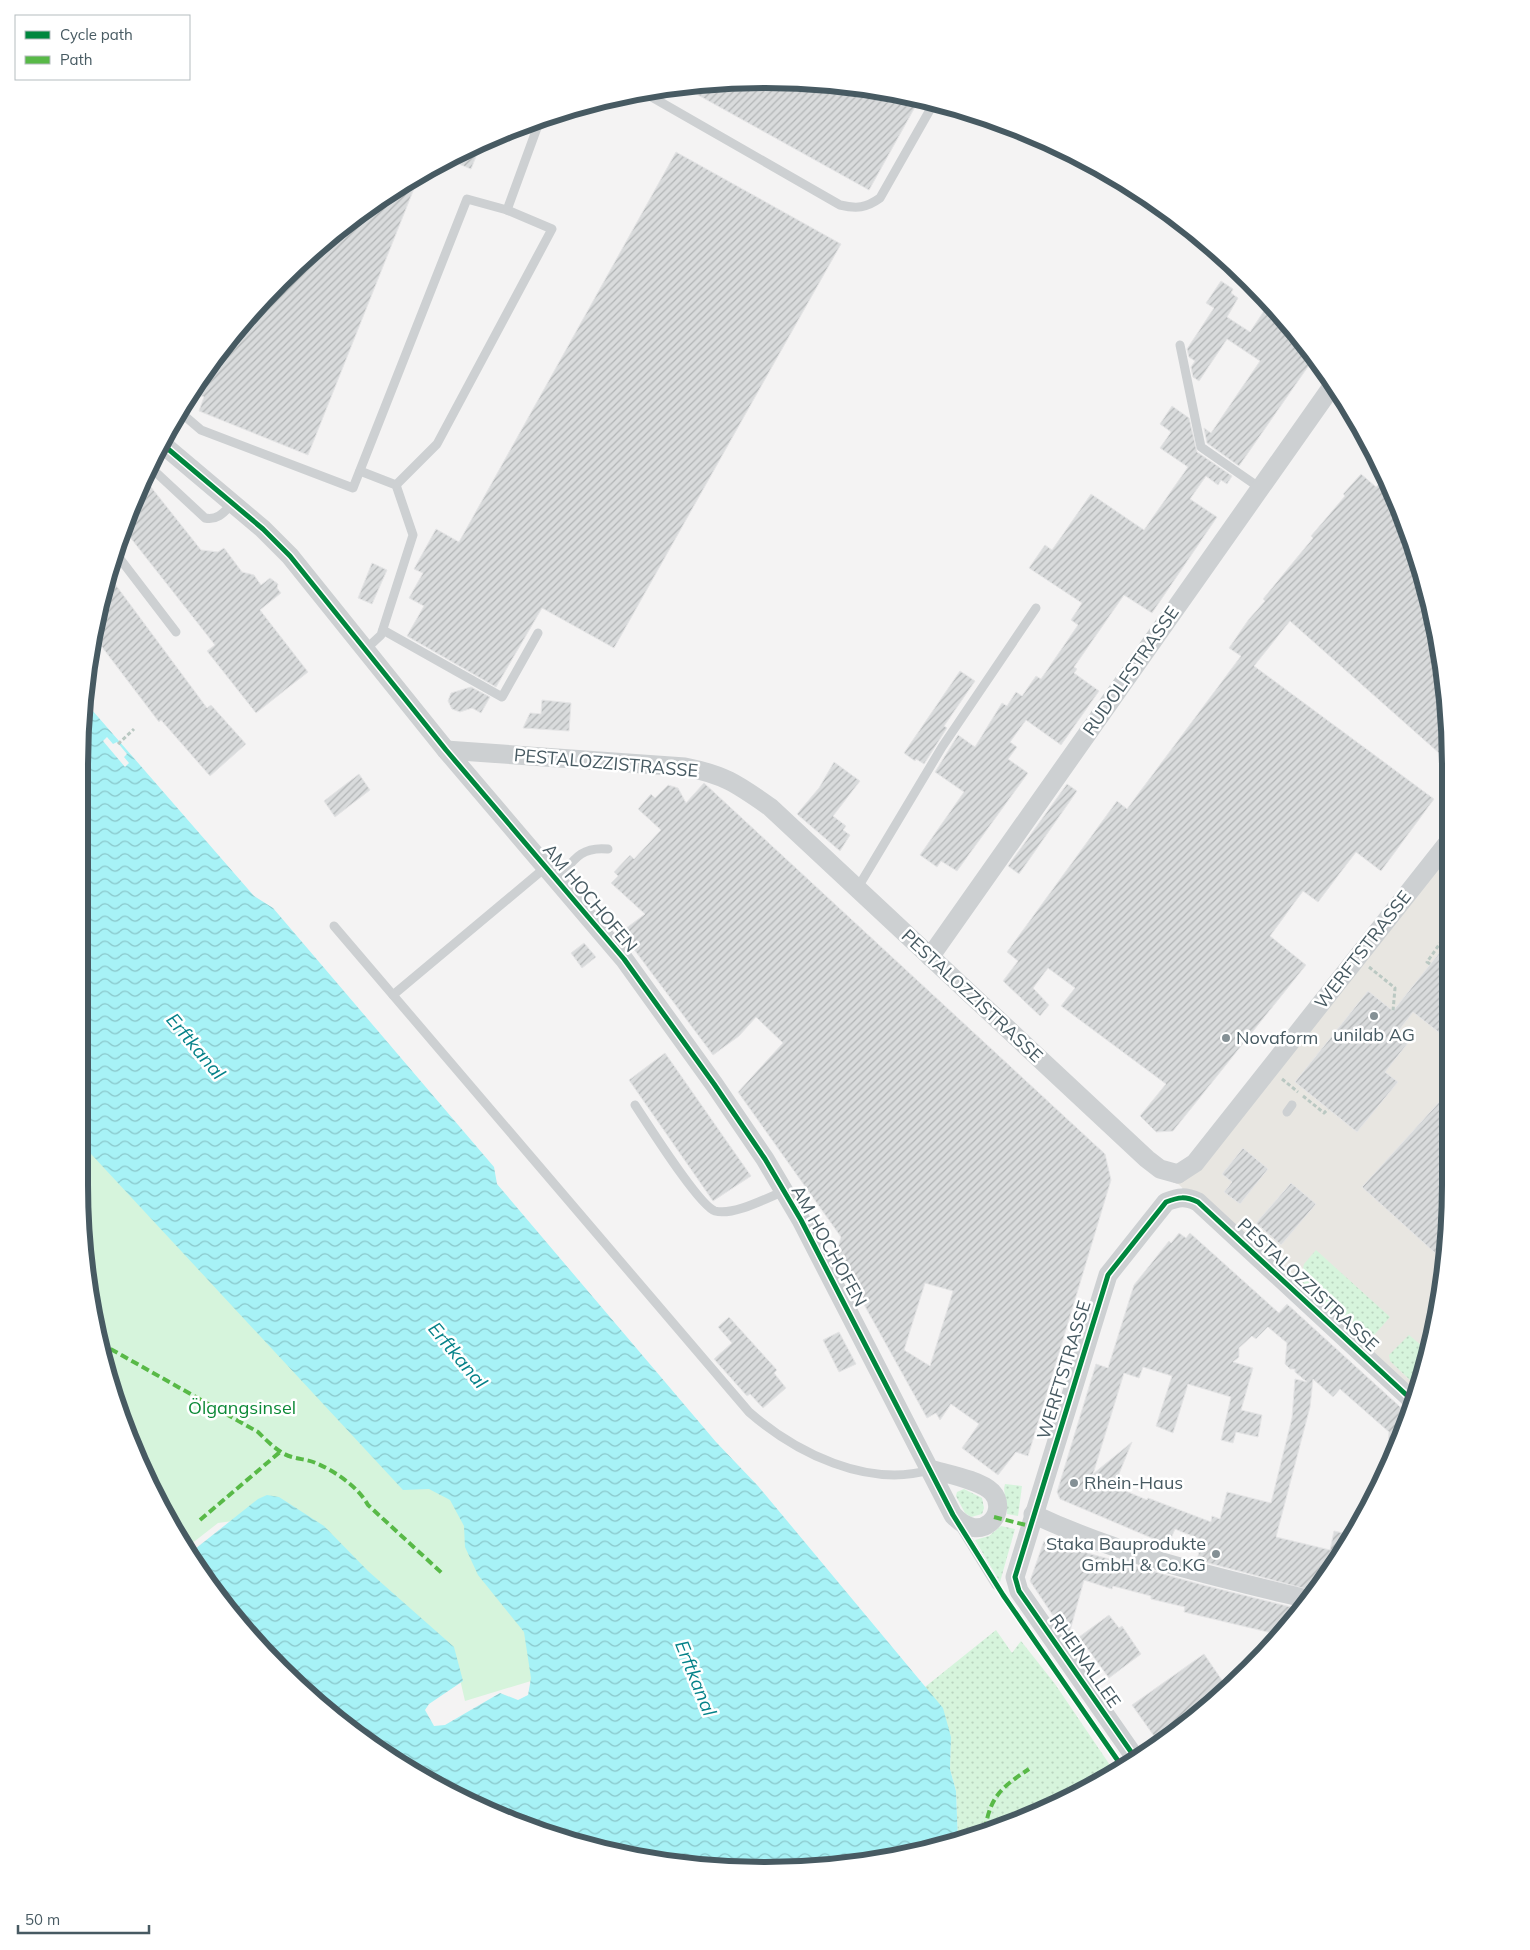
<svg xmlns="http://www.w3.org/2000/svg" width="1530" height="1950" viewBox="0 0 1530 1950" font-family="Mulish,sans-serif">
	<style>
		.commercial { fill: #e8e6e1 }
		.grass { fill: url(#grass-dots) }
		.green { fill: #d6f4dc }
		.water { fill: url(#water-waves) }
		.pier { fill: #f4f3f3 }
		.building { fill: url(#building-hatch); stroke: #e5e5e6; fill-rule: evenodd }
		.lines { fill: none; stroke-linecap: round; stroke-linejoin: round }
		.path { stroke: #bac8c2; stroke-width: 3; stroke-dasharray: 4 2.5; stroke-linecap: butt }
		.service { stroke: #cdd0d2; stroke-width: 9 }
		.minor { stroke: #cdd0d2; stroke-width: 19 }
		.quiet { stroke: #58b947; stroke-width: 4; stroke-dasharray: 8 4; stroke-linecap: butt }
		.cycleway-casing { stroke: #fff; stroke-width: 8 }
		.cycleway { stroke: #00873e; stroke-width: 5 }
		.poi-dot { fill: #849095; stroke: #fff; stroke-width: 2 }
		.labels { text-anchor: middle; stroke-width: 5; stroke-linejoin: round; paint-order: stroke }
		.street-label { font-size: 18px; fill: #475a62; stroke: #fff }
		.poi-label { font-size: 18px; fill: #475a62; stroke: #fff; text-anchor: start }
		.park-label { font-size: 18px; fill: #0c8937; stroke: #fff }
		.water-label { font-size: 19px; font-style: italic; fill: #058289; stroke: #fff }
		.rim { fill: none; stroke: #475a62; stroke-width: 6 }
	</style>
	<defs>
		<pattern id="grass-dots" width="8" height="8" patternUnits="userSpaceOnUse" patternTransform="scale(1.25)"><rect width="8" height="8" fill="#d6f4dc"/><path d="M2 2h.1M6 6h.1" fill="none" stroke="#b9d3bf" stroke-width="1.8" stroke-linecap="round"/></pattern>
		<pattern id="water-waves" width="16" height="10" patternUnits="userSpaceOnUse" patternTransform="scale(1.25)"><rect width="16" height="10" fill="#a7f2f6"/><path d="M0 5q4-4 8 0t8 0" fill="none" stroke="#8ac7cb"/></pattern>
		<pattern id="building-hatch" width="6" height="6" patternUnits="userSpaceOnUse" patternTransform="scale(1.25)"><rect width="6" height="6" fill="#d9dbdc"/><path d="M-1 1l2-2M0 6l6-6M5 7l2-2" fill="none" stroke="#b2b5b6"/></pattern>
	</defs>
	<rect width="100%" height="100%" fill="#f4f3f3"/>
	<path class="commercial" d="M 1450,837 L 1451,1185 L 1438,1319 L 1413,1400 L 1176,1182 Z"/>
	<g class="grass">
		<path d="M 1316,1250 L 1390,1317 L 1368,1342 L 1300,1280 L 1304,1264 Z"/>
		<path d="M 1409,1335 L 1428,1351 L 1424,1365 L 1410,1380 L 1390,1361 L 1389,1355 Z"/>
		<path d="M 1005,1484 L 1022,1486 L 1018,1516 L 1007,1514 C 1008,1503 1002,1493 1005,1484 Z"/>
		<path d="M 964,1489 L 982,1498 L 984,1508 L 982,1514 L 971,1517 L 965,1513 L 956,1496 L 957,1492 Z"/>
		<path d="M 1001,1526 L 1015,1529 L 1000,1582 L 975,1540 L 989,1536 Z"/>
		<path d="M 996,1630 L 1012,1653 L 1021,1641 L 1055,1684 L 1116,1774 L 1108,1779 L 958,1842 L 956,1791 L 950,1769 L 951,1737 L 925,1687 Z"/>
	</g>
	<path class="green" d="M 79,1047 L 432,1455 L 554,1674 L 465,1701 L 459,1675 L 240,1520 L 218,1523 L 186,1548 L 171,1528 L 102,1363 L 79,1185 Z"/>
	<g class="water">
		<path d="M 85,694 L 92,710 L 254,896 L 273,908 L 494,1167 L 497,1184 L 716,1442 L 758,1486 L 943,1708 L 951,1737 L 950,1769 L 956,1791 L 958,1842 L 943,1848 L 765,1871 L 588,1848 L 422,1779 L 280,1670 L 190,1553 L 258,1499 L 267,1495 L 279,1497 L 324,1526 L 368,1571 L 454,1647 L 463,1681 L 429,1704 L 425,1710 L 434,1726 L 445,1725 L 500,1693 L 518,1700 L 528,1695 L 531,1678 L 524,1632 L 478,1575 L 465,1547 L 464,1526 L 450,1500 L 429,1489 L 403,1490 L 79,1141 L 80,720 Z"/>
		<path d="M 151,1481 L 165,1493 L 174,1525 L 171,1528 Z"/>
	</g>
	<path class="pier" d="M 107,737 L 113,744 L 117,742 L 127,754 L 124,757 L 129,763 L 125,767 L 103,741 Z"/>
	<g class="building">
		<path d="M 810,80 L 920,98 L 869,190 L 680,85 Z"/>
		<path d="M 481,144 L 471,169 L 447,159 L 469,150 Z"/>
		<path d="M 676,152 L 841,244 L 614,648 L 542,608 L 496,687 L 407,636 L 424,606 L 409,598 L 423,573 L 414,569 L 436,529 L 459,542 Z"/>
		<path d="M 421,171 L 308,455 L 199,411 L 204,397 L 199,395 L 213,360 L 221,347 L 312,249 Z"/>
		<path d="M 1221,281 L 1233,289 L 1231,293 L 1238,298 L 1227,317 L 1250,332 L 1270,302 L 1281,312 L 1314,358 L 1239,466 L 1207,443 L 1204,428 L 1211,433 L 1260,361 L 1227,339 L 1199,381 L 1193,377 L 1191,367 L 1195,361 L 1189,357 L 1187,349 L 1214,308 L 1206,303 Z"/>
		<path d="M 1172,406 L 1189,418 L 1197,452 L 1232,476 L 1227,484 L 1221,480 L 1218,485 L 1206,476 L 1190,499 L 1217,517 L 1152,613 L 1124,595 L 1074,667 L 1077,669 L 1074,673 L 1099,691 L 1061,745 L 1026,720 L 1010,742 L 1017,747 L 1008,759 L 1028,773 L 957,871 L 941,861 L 937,867 L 920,855 L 964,792 L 935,772 L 958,735 L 975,747 L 1002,703 L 1007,706 L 1016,692 L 1022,696 L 1036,676 L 1041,679 L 1078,625 L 1071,620 L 1082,603 L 1029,568 L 1045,545 L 1052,550 L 1091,494 L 1144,530 L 1188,467 L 1160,448 L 1171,432 L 1160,424 Z"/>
		<path d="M 1361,474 L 1376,487 L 1385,478 L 1415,545 L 1450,720 L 1450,741 L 1439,753 L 1290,621 L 1254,666 L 1434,799 L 1381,871 L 1356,852 L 1318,902 L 1303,891 L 1270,936 L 1306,965 L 1173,1131 L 1156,1132 L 1140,1116 L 1166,1084 L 1061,1006 L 1075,988 L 1048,968 L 1033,988 L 1049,1005 L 1040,1016 L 1003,981 L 1018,961 L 1007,952 L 1117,801 L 1127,809 L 1241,656 L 1229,648 L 1249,619 L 1265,601 L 1263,599 L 1313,538 L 1311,536 L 1345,496 L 1343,494 Z"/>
		<path d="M 143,477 L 201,550 L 218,552 L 224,548 L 242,572 L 254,575 L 261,585 L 270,578 L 278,584 L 277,588 L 281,593 L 260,610 L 308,672 L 256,713 L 207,651 L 215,645 L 122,527 Z"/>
		<path d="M 372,563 L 387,570 L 372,604 L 358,598 Z"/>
		<path d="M 109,576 L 207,708 L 211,705 L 246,744 L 210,776 L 161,720 L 159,722 L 96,639 Z"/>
		<path d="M 960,671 L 975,681 L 944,726 L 947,728 L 924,764 L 916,759 L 915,761 L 904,753 Z"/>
		<path d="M 471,687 L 490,697 L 481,713 L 472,708 L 460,712 L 452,709 L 448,701 L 451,693 Z"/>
		<path d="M 542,700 L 571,703 L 569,731 L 523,728 L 530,713 L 541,714 Z"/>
		<path d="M 834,762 L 860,781 L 833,816 L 846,826 L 843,830 L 850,835 L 840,851 L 797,814 L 819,788 Z"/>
		<path d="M 359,774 L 370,790 L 335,817 L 324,801 Z"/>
		<path d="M 704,783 L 1105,1154 L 1111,1180 L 1028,1456 L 1016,1452 L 998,1475 L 962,1448 L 979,1424 L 951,1404 L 940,1420 L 936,1413 L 927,1418 L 836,1254 L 841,1237 L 738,1092 L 783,1043 L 756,1017 L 739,1036 L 713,1055 L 621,932 L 645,914 L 611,883 L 618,876 L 614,872 L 630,855 L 634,859 L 661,830 L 638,809 L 651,794 L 655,798 L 668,785 L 678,788 L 686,803 ZM 925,1283 L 953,1291 L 930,1366 L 904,1350 Z"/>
		<path d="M 1067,784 L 1077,791 L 1019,874 L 1008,866 Z"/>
		<path d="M 584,943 L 596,957 L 582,968 L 571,953 Z"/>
		<path d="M 1440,952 L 1451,961 L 1451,1042 L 1413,1012 L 1396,1034 L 1408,1043 L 1385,1072 L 1398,1082 L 1357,1132 L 1295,1082 L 1368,991 L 1393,1011 Z"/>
		<path d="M 665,1053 L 751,1176 L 713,1201 L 629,1080 Z"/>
		<path d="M 1451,1089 L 1451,1185 L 1444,1261 L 1362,1187 Z"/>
		<path d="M 1243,1148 L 1268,1169 L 1240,1204 L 1224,1192 L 1232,1182 L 1222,1174 Z"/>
		<path d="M 1291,1183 L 1316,1204 L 1281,1245 L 1256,1223 Z"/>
		<path d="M 1179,1233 L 1186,1238 L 1190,1233 L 1279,1313 L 1287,1304 L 1409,1415 L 1402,1439 L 1388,1453 L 1389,1432 L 1340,1389 L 1333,1397 L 1313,1379 L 1310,1407 L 1276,1537 L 1330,1550 L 1334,1531 L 1352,1535 L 1335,1566 L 1314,1591 L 1197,1560 L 1202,1540 L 1175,1529 L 1168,1545 L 1060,1499 L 1057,1492 L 1096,1364 L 1108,1368 L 1134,1285 L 1169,1241 L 1171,1243 ZM 1268,1327 L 1287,1343 L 1285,1364 L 1290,1369 L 1295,1369 L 1295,1372 L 1307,1382 L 1295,1379 L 1292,1418 L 1271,1503 L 1227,1492 L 1220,1519 L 1212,1516 L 1211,1522 L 1148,1498 L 1147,1500 L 1114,1486 L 1132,1442 L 1093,1474 L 1124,1373 L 1139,1378 L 1143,1367 L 1172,1376 L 1156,1426 L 1173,1433 L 1188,1384 L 1231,1397 L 1221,1440 L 1233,1443 L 1236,1432 L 1258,1437 L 1262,1415 L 1241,1410 L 1253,1368 L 1233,1362 L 1239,1357 L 1239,1348 L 1252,1336 L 1256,1339 Z"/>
		<path d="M 729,1317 L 777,1370 L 774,1373 L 786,1388 L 763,1408 L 750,1394 L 747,1396 L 714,1359 L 732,1343 L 718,1327 Z"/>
		<path d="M 839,1332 L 856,1364 L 839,1372 L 823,1340 Z"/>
		<path d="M 1044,1541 L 1199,1584 L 1299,1609 L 1276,1634 L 1184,1612 L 1185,1607 L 1151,1599 L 1151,1596 L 1113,1586 L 1112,1589 L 1084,1580 L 1068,1638 L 1030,1581 Z"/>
		<path d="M 1109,1615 L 1119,1628 L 1122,1626 L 1141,1654 L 1109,1678 L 1079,1637 Z"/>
		<path d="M 1204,1654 L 1228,1689 L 1218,1701 L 1159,1743 L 1132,1705 Z"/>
	</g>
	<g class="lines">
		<g class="path">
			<path d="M 118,744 L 134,729"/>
			<path d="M 1430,964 L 1427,962 L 1441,942"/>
			<path d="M 1369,967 L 1395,988 L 1393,1011"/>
			<path d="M 1282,1079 L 1298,1092"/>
			<path d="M 1303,1096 L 1324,1113 L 1328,1109"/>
		</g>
		<g class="service">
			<path d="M 643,92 L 840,205 C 857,209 866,208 880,198 L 935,101"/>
			<path d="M 1180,345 L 1201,447 L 1260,488"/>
			<path d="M 180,412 L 201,430 L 353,488 L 467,199 L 507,210 L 541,117"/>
			<path d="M 148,465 L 205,518 C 218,521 225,511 233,503"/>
			<path d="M 360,471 L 396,485 L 413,535 L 381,635 L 366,649"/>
			<path d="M 396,485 L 437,444 L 552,229 L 507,210"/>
			<path d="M 114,551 L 176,632"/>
			<path d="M 383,630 L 502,697 L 538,633"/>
			<path d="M 557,880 C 573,861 580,846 608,849"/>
			<path d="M 857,889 L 942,747 L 1036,608"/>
			<path d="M 334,926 L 749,1412 C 796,1453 867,1488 930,1470"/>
			<path d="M 393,995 L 546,867"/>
			<path d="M 635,1105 C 647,1123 699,1206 715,1211 C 733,1216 767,1198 784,1191"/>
			<path d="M 1287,1112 L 1292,1105"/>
			<path d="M 959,1525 L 996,1585"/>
		</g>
		<g class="minor">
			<path d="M 161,443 L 263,529 L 290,556 L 446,750 L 624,959 L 714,1084 L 765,1159 L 801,1220 L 953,1515 C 982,1547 1010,1511 992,1492 C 980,1480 947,1474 930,1469"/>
			<path d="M 446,750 L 685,767 C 725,775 737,784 770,807 L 1147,1159 L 1160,1169 L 1178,1174"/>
			<path d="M 930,957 L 1333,385"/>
			<path d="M 1178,1174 L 1195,1163 L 1450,840"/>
			<path d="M 1033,1514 C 1122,1556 1212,1576 1307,1599"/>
			<path d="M 1136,1759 L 1019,1591 L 1015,1577 L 1108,1275 L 1166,1202 C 1179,1197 1185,1196 1198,1202 L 1413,1401"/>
		</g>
		<g class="quiet">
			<path d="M 100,1343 L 258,1432 C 265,1439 273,1447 281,1452 C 293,1460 306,1458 318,1464 C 336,1472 358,1487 368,1505 L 444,1575"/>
			<path d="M 994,1517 L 1030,1526"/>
			<path d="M 200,1520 L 280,1452"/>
			<path d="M 985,1830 C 990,1796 1002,1787 1029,1769"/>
		</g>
		<defs>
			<g id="cycleway">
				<path d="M 161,443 L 263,529 L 290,556 L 446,750 L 624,959 L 714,1084 L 765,1159 L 801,1220 L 953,1515 L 1003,1595 L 1123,1768"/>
				<path d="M 1136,1759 L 1019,1591 L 1015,1577 L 1108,1275 L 1166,1202 C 1179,1197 1185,1196 1198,1202 L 1413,1401"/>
			</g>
		</defs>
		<use href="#cycleway" class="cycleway-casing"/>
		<use href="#cycleway" class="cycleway"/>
	</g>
	<g class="poi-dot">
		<circle cx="1374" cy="1016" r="5"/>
		<circle cx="1226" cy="1038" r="5"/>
		<circle cx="1074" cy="1483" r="5"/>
		<circle cx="1216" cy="1554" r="5"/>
	</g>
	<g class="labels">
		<g class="street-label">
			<text transform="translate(1131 671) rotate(-55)" y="6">RUDOLFSTRASSE</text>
			<text transform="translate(606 763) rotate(5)" y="6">PESTALOZZISTRASSE</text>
			<text transform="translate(590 898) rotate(50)" y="6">AM HOCHOFEN</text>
			<text transform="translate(1363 950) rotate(-52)" y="6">WERFTSTRASSE</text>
			<text transform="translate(972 996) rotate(43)" y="6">PESTALOZZISTRASSE</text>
			<text transform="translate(829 1246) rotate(61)" y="6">AM HOCHOFEN</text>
			<text transform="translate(1308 1285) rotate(43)" y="6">PESTALOZZISTRASSE</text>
			<text transform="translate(1064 1370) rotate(-73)" y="6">WERFTSTRASSE</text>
			<text transform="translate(1085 1661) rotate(55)" y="6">RHEINALLEE</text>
		</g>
		<g class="poi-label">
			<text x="1374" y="1041" text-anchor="middle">unilab AG</text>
			<text x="1236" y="1044">Novaform</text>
			<text x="1084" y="1489">Rhein-Haus</text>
			<text x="1206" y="1550" text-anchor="end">Staka Bauprodukte<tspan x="1206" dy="21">GmbH &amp; Co.KG</tspan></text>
		</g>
		<g class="park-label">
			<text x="242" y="1414">Ölgangsinsel</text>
		</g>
		<g class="water-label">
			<text transform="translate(196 1046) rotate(50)" y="7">Erftkanal</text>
			<text transform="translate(458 1355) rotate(50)" y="7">Erftkanal</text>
			<text transform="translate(696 1678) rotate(68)" y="7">Erftkanal</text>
		</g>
	</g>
	<path d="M0 0H1530V1950H0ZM765 88H765A677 677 0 0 1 1442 765V1185A677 677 0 0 1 765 1862H765A677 677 0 0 1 88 1185V765A677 677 0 0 1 765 88Z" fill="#fff" fill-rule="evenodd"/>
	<path class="rim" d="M765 88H765A677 677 0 0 1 1442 765V1185A677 677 0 0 1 765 1862H765A677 677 0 0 1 88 1185V765A677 677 0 0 1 765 88Z"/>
	<rect x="15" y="15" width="175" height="65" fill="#ffffff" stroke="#b5bdc0"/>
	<rect x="25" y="31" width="25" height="8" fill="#00873e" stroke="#b5bdc0"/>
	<text x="60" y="40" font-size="15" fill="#475a62">Cycle path</text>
	<rect x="25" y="56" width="25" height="8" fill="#58b947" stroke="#b5bdc0"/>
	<text x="60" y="65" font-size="15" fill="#475a62">Path</text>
	<path d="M18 1925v8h131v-8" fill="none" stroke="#475a62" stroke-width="2.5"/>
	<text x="25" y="1925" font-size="15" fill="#475a62" stroke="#ffffff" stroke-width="4" paint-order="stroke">50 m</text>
</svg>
